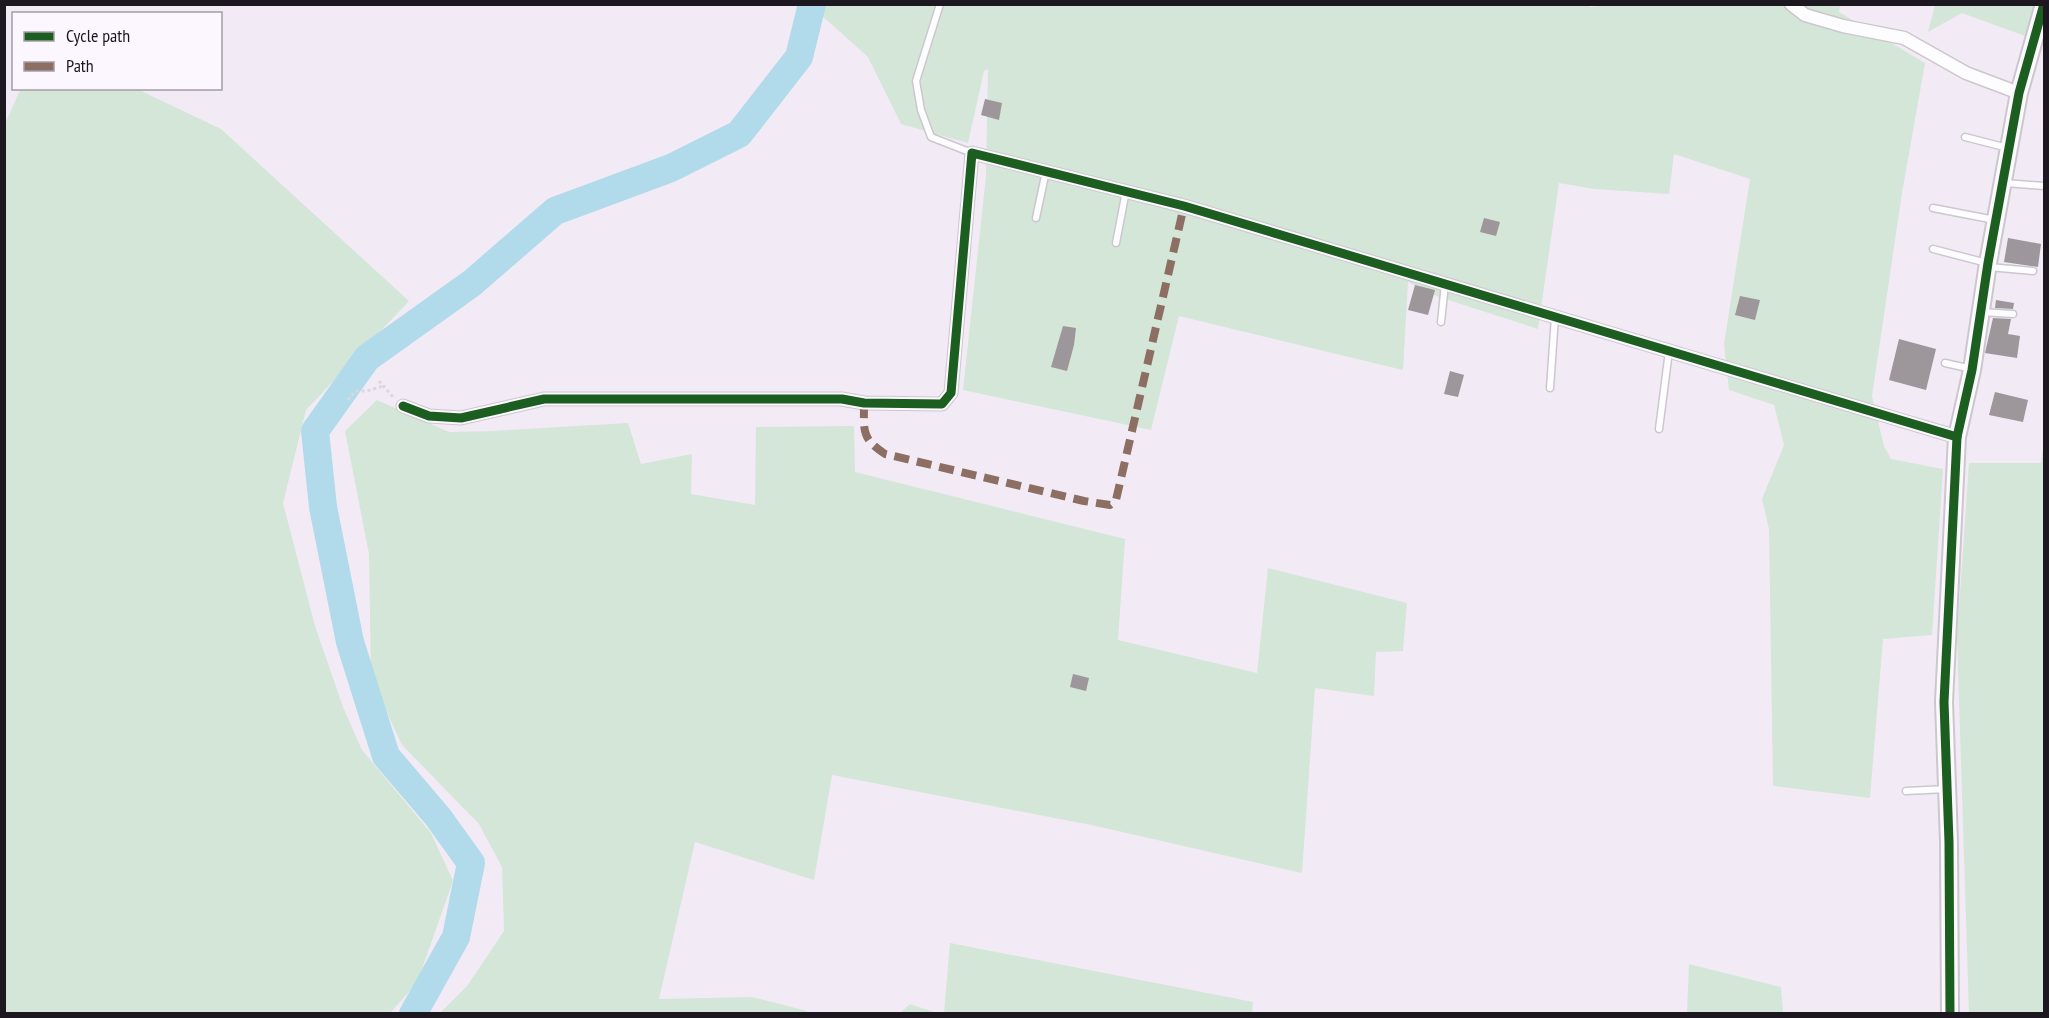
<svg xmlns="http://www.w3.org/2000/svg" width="2049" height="1018" viewBox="0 0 2049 1018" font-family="'PT Sans Narrow',sans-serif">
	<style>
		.green { fill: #d4e6d7 }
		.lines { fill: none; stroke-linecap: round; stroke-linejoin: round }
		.river { stroke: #b1dbea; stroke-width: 28 }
		.building { fill: #9d969a }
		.lane-casing { stroke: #ccc7ce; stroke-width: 9 }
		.street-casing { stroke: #ccc7ce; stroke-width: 15 }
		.secondary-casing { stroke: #ccc7ce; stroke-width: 20 }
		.path { stroke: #dad8dc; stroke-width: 3; stroke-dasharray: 3 3; stroke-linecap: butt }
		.lane { stroke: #fdfcfe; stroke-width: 6 }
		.street { stroke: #fdfcfe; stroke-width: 12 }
		.secondary { stroke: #fdfcfe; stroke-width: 16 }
		.quiet { stroke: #8d6e63; stroke-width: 8; stroke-dasharray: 15 8; stroke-linecap: butt }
		.cycleway-casing { stroke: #fcf7fe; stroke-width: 13 }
		.cycleway { stroke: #1b5e20; stroke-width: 9 }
	</style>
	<rect width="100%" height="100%" fill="#f2ebf5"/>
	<g class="green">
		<path d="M 812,4 L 1582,4 L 1591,7 L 1611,4 L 1840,5 L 1839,12 L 1925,63 L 1902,193 L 1872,396 L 1884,446 L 1891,459 L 1943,469 L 1932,635 L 1883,639 L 1870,798 L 1773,786 L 1769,529 L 1762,499 L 1784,445 L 1774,405 L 1729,390 L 1724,344 L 1750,179 L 1674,154 L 1669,194 L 1594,189 L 1559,183 L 1538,329 L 1439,297 L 1408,282 L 1403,370 L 1179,316 L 1151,430 L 963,390 L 986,176 L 988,69 L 984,71 L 968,143 L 901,124 L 868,57 L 811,6 Z"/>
		<path d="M 1935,5 L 2044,5 L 2044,43 L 1962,13 L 1928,32 Z"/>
		<path d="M 21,88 L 137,89 L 221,129 L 409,301 L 306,410 L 283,503 L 315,626 L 343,707 L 362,750 L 431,833 L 453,881 L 417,983 L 390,1013 L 5,1013 L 4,126 Z"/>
		<path d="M 377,400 L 449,432 L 493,431 L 628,423 L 641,464 L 692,454 L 691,494 L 755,505 L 756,427 L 854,426 L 855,472 L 1125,539 L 1118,640 L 1257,673 L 1268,568 L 1407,603 L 1403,651 L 1376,652 L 1374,696 L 1315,688 L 1302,873 L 1096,826 L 832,775 L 814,880 L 695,842 L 659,999 L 752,997 L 807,1011 L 807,1013 L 440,1013 L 467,986 L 504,931 L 502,867 L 479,824 L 402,745 L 371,678 L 369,554 L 345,431 Z"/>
		<path d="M 2044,441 L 2044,1013 L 1969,1013 L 1957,636 L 1969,463 L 2041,463 Z"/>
		<path d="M 950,943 L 1253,1002 L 1252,1013 L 944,1013 Z"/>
		<path d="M 1689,964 L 1781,987 L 1783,1013 L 1687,1013 Z"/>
		<path d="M 910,1004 L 937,1013 L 900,1013 Z"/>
	</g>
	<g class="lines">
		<path class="river" d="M 413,1014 L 456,937 L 471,863 L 438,817 L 386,756 L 350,642 L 323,507 L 315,431 L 367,358 L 472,283 L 555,211 L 671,168 L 739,134 L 799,57 L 812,4"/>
	</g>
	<g class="building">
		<path d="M 985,99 L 1002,103 L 999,120 L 981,115 Z"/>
		<path d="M 1484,218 L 1500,222 L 1496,236 L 1480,232 Z"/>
		<path d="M 2008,238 L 2041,244 L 2038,267 L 2004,262 Z"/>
		<path d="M 1415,285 L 1435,290 L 1428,315 L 1408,310 Z"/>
		<path d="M 1740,296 L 1760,300 L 1755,320 L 1735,315 Z"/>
		<path d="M 1996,300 L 2014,303 L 2013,309 L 1995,308 Z"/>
		<path d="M 1993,318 L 2011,319 L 2008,334 L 2020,336 L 2017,358 L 1985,353 Z"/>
		<path d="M 1063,326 L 1076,328 L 1074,345 L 1067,371 L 1051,367 Z"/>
		<path d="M 1899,339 L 1936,349 L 1926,390 L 1889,380 Z"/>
		<path d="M 1450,371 L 1464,375 L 1458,397 L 1444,394 Z"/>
		<path d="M 1995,392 L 2028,400 L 2023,422 L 1989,415 Z"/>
		<path d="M 1073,674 L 1089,678 L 1086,691 L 1070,687 Z"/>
	</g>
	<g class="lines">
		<defs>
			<g id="lane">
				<path d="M 940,4 L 916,81 L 921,110 L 931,137 L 972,153"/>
				<path d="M 1965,137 L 2008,148"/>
				<path d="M 2005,183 L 2044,186"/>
				<path d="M 1933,208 L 1995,220"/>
				<path d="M 1036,218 L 1046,171"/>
				<path d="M 1116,243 L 1126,191"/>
				<path d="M 1933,249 L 1987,263"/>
				<path d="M 1989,267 L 2033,271"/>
				<path d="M 1981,312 L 2013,314"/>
				<path d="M 1441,322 L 1445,284"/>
				<path d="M 1945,363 L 1972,369"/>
				<path d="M 1550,388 L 1555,317"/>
				<path d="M 1659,429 L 1669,351"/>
				<path d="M 1906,791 L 1947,789"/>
			</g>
			<g id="street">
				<path d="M 1791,4 L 1805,15 L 1843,26 L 1904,38 L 1966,73 L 2019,93"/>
				<path d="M 403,406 L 429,416 L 461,418 L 544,399 L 842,399 L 864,403 L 942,404 L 951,393 L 972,153 L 1184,206 L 1957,437"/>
			</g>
			<path id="secondary" d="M 1950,1014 L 1949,842 L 1944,702 L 1957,437 L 1972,370 L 1988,263 L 2019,93 L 2044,4"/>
		</defs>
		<use href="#lane" class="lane-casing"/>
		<use href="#street" class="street-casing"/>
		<use href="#secondary" class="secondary-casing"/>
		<g class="path">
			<path d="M 379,381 L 393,397"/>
			<path d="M 348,400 L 355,391 L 367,391 L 383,386"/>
		</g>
		<use href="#lane" class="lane"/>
		<use href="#street" class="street"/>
		<use href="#secondary" class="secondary"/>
		<path class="quiet" d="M 864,403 C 864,431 861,438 885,454 L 1084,501 L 1110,505 L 1116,500 L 1184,206"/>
		<defs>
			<g id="cycleway">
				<path d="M 403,406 L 429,416 L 461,418 L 544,399 L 842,399 L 864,403 L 942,404 L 951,393 L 972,153 L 1184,206 L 1957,437"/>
				<path d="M 1950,1014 L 1949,842 L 1944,702 L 1957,437 L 1972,370 L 1988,263 L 2019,93 L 2044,4"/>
			</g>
		</defs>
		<use href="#cycleway" class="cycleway-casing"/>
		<use href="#cycleway" class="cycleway"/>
	</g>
	<rect width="2049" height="1018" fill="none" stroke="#1d181f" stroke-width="12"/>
	<rect x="12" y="12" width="210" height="78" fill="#fcf7fe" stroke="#a39ea5" stroke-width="1.5"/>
	<rect x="24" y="32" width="30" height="9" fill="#1b5e20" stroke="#a39ea5" stroke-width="1.5"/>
	<text x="66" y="42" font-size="18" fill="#1d181f">Cycle path</text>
	<rect x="24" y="62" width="30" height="9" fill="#8d6e63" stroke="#a39ea5" stroke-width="1.5"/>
	<text x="66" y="72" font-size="18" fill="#1d181f">Path</text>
</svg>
